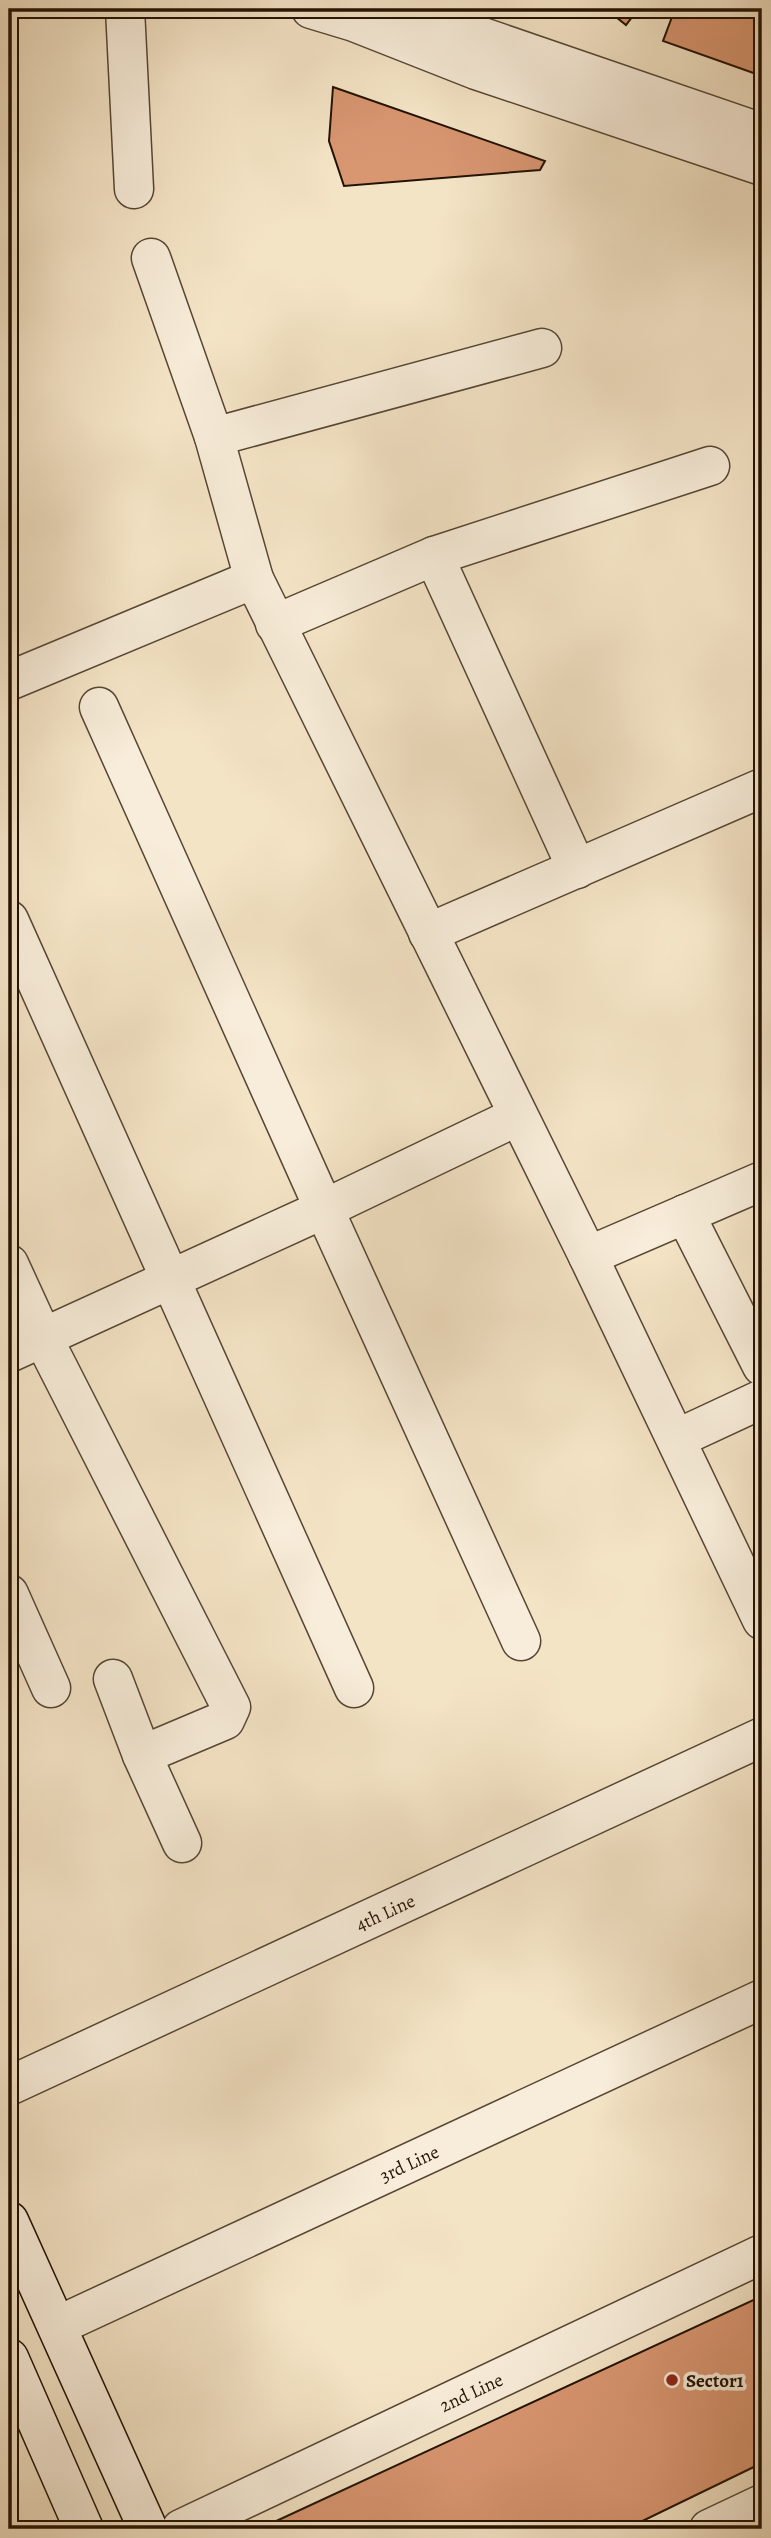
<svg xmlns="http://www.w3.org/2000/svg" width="771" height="2538" viewBox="0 0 771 2538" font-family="Alegreya,serif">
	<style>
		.building { fill: #d89671; stroke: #221203; stroke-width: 2 }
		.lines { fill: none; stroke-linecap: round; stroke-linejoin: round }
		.street-casing { stroke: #564634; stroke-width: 41 }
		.secondary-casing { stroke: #221203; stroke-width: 41 }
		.street { stroke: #f8edda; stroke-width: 38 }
		.secondary { stroke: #f8edda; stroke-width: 38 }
		.poi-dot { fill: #8f2418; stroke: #f8edda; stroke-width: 2.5 }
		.labels { text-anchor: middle; stroke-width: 7; stroke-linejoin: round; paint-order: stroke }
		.street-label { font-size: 19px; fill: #221203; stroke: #f8edda }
		.poi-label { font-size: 19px; font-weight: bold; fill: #221203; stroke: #f8edda; text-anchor: start }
	</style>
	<rect width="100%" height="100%" fill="#f4e4c6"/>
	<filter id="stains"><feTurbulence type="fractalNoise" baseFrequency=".00286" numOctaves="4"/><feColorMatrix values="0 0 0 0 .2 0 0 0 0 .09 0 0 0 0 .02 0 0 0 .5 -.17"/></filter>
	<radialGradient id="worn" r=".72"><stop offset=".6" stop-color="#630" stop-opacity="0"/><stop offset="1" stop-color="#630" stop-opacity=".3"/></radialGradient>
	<g class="building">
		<path d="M 606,9 L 638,9 L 626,25 Z"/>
		<path d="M 675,9 L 762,9 L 762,76 L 663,41 Z"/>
		<path d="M 333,87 L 545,161 L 540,170 L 344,186 L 329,141 Z"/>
		<path d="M 762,2296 L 762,2463 L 626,2529 L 259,2529 Z"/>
	</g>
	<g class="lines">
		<defs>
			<g id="street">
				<path d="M 125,9 L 134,189"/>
				<path d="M 311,9 L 354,22 L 476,70 L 762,166"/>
				<path d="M 401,9 L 762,133"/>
				<path d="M 151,258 L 214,437 L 254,579 L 588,1256 L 762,1620"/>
				<path d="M 214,437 L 542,348"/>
				<path d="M 434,556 L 577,869"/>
				<path d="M 275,624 L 434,556 L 710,466"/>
				<path d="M 9,681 L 254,579"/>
				<path d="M 9,920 L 354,1688"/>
				<path d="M 428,933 L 762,788"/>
				<path d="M 518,1116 L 324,1209 L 521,1641"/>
				<path d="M 685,1214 L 762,1366"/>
				<path d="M 588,1256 L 762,1181"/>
				<path d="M 9,1264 L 43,1338 L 231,1707 L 225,1720 L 142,1755 L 182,1843"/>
				<path d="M 9,1353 L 324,1209 L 99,707"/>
				<path d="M 676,1439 L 762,1399"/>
				<path d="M 9,1594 L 51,1688"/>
				<path d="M 113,1679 L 142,1755"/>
				<path d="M 9,2086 L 762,1737"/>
				<path d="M 57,2326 L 762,1999"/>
				<path d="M 181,2529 L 762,2254"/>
				<path d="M 709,2529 L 762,2504"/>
			</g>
			<g id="secondary">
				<path d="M 9,2221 L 148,2529"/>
				<path d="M 9,2358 L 84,2529"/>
			</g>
		</defs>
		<use href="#street" class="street-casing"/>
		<use href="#secondary" class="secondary-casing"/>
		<use href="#street" class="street"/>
		<use href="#secondary" class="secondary"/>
	</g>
	<circle class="poi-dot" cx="672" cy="2380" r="7"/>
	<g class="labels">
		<g class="street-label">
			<text transform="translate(385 1912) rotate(-25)" y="7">4th Line</text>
			<text transform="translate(409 2163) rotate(-25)" y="7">3rd Line</text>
			<text transform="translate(471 2392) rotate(-25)" y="7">2nd Line</text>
		</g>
		<g class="poi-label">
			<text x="686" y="2387">Sector1</text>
		</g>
	</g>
	<rect width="771" height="2538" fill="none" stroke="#f4e4c6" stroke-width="35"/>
	<rect x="10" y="10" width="750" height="2517" fill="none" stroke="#221203" stroke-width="3.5"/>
	<rect x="18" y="18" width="736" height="2503" fill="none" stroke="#221203" stroke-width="2"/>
	<rect width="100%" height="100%" filter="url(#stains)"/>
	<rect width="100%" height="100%" fill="url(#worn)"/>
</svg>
